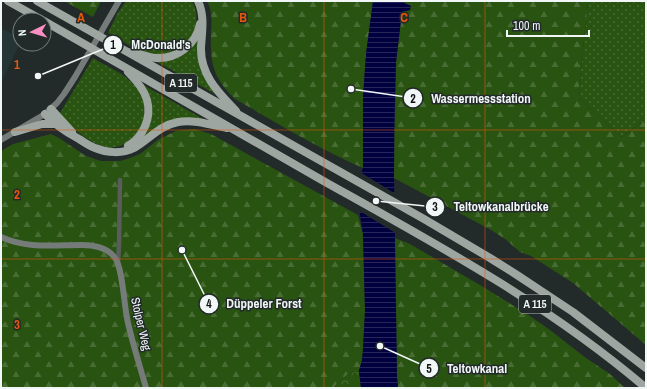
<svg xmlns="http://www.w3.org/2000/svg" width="647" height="389" viewBox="0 0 647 389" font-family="'Archivo Narrow',sans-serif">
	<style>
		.built { fill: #253536 }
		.grass { fill: url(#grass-dots) }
		.forest { fill: url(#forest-firs) }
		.park { fill: url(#park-crowns) }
		.water { fill: url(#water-rules) }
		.pier { fill: #222a2a }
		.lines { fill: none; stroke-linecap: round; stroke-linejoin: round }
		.street { stroke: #5a5d5c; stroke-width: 4.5 }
		.secondary { stroke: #757b78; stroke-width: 6 }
		.highway { stroke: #9ea6a2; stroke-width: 8 }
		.grid { fill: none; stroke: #e8590c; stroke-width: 1; stroke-opacity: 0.55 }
		.labels { text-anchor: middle; stroke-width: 3; stroke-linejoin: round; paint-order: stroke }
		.shield { fill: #222a2a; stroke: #b3b9b9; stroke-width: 1 }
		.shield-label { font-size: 11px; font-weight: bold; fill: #f1f6f6 }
		.street-label { font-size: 12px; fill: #f1f6f6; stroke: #222a2a }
		.grid-label { font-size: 13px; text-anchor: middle; font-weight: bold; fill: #e8590c; stroke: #222a2a; stroke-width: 3; stroke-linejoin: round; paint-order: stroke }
		.leader { fill: none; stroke: #f1f6f6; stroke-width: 1.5 }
		.callout-dot { fill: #f1f6f6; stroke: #222a2a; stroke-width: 1.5 }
		.mark-label { font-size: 12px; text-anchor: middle; font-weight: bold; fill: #111 }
		.callout-label { font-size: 13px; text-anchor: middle; font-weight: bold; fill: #f1f6f6; stroke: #222a2a; stroke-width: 3; stroke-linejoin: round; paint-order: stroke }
	</style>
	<defs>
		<pattern id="grass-dots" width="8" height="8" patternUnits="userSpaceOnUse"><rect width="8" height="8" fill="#295311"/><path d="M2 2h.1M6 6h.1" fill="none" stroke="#486c34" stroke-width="1.8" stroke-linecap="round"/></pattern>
		<pattern id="forest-firs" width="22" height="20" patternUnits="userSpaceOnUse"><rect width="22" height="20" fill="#295311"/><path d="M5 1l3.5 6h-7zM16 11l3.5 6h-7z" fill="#486c34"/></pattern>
		<pattern id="park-crowns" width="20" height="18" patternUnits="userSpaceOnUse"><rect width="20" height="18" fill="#295311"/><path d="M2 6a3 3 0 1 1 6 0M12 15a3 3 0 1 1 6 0" fill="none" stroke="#486c34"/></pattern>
		<pattern id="water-rules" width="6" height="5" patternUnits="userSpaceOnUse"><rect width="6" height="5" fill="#00003f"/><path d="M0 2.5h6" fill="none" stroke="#26265b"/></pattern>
	</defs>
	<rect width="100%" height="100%" fill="#222a2a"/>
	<path class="built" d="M 1,28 L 20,38 L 20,43 L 1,83 Z"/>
	<g class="grass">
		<path d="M 126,1 L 192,1 C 207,28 183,58 153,54 C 137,52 122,40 108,33 L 117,14 Z"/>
		<path d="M 588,1 L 646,1 L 646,119 L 621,137 L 578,97 Z"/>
		<path d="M 200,32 L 198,47 L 215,94 L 185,77 L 186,76 L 180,73 L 179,74 L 155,61 L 169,58 Z"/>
		<path d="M 93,58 C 106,66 124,73 134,85 C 146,97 148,116 139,130 C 138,133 135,135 133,137 C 125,145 117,149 106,147 C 95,145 80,135 72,127 C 67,124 64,118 60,113 Z"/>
		<path d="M 140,83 L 205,120 L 192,119 L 140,140 L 150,114 Z"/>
	</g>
	<g class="forest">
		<path d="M 64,1 L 101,1 L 93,17 Z"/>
		<path d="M 207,1 L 373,1 L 366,54 L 363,97 L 363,168 C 319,149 277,123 235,99 C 212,77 210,62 211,32 C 212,21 212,10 207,1 Z"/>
		<path d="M 405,1 L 588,1 L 578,97 L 621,137 L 646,119 L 646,345 L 573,283 L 531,256 L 520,252 L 505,239 L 491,230 L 394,178 L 396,62 L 402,12 L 410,5 L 404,3 Z"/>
		<path d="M 194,129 L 211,134 L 358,215 L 363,234 L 365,311 L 363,349 L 362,360 L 359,371 L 348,374 L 333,388 L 1,388 L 1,151 L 13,144 L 51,134 L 59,138 L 86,156 L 101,161 L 120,161 L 130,158 L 140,154 L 159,139 L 176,131 Z"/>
		<path d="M 395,238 L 410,244 L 480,285 L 527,314 L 550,330 L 586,358 L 610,374 L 625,388 L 398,388 L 397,377 Z"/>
	</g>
	<path class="park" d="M 359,371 L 361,388 L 333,388 L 348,374 Z"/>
	<path class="water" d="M 373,1 L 405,1 L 404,3 L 411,6 L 410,10 L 402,12 L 396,62 L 394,134 L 394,178 L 397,377 L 398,388 L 361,388 L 359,371 L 362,360 L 363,349 L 365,311 L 363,234 L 360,215 L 362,171 L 363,168 L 363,97 L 366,54 Z"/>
	<path class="pier" d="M 360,172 L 396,194 L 397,234 L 358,210 Z"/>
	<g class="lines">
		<path class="street" d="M 118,264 L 119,244 L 120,180"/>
		<g class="secondary">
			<path d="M 1,140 L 45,114 L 57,103 L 64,94 L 75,77 L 119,1"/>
			<path d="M 1,237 C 27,249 54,245 82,245 C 94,245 108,248 115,258 C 123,268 124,308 128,323 C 133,345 140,366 146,388"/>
		</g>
		<g class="highway">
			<path d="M 8,1 L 42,20"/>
			<path d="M 37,1 L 424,219 L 490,258 L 517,275 L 573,312 L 646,368"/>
			<path d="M 198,1 C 205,16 202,31 201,47 C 200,75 219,93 236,111"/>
			<path d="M 44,21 C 139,75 233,129 327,183 C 438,245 549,305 646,388"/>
			<path d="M 132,52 C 140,54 148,57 156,58 C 178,59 196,44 200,24"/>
			<path d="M 128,72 C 136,80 144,89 147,100 C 152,118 143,137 128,146"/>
			<path d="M 51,109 L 72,132"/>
			<path d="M 45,114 C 55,125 66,132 79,139 C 84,142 89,146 95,148 C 107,153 122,154 134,148 C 150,139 158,126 178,122 C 194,119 212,125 227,128"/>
			<path d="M 15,132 L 42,124 L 55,124"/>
		</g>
	</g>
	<path class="grid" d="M 162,1 L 162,388M 324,1 L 324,388M 485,1 L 485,388M 1,130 L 646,130M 1,259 L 646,259"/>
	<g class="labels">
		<g class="shield">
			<rect x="165" y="74" width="32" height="18" rx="3"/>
			<rect x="519" y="295" width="32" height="18" rx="3"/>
		</g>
		<g class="shield-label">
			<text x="181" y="87">A 115</text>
			<text x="535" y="308">A 115</text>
		</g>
		<g class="street-label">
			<text transform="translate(141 324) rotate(77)" y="4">Stolper Weg</text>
		</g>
	</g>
	<g class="grid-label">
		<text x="81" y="22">A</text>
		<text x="243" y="22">B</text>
		<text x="404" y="22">C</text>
		<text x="17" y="69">1</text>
		<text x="17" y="199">2</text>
		<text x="17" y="329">3</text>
	</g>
	<path class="leader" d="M38 76L113 45M351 89L413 98M376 201L435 207M182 250L209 304M380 346L429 368"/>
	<g class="callout-dot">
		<circle cx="38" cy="76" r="4"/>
		<circle cx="351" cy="89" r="4"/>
		<circle cx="376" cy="201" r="4"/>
		<circle cx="182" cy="250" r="4"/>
		<circle cx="380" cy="346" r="4"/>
		<circle cx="113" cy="45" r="10"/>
		<circle cx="413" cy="98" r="10"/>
		<circle cx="435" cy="207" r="10"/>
		<circle cx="209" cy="304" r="10"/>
		<circle cx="429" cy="368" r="10"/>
	</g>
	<g class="mark-label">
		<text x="113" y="49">1</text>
		<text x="413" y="103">2</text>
		<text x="435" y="211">3</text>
		<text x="209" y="308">4</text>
		<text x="429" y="373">5</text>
	</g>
	<g class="callout-label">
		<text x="161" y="49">McDonald's</text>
		<text x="481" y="103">Wassermessstation</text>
		<text x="501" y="211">Teltowkanalbrücke</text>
		<text x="264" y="308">Düppeler Forst</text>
		<text x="477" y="373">Teltowkanal</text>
	</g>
	<rect width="647" height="389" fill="none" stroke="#f1f6f6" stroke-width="4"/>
	<g transform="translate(32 32) rotate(265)"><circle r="19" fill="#222a2a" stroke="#757c7c"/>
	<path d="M0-3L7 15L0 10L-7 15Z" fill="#fc8fc1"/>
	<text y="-6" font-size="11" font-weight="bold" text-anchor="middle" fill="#f1f6f6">N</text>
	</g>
	<path d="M507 30v6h82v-6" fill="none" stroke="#f1f6f6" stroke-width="2"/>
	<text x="513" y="30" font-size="12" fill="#f1f6f6" stroke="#222a2a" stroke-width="3" paint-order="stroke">100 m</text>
</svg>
